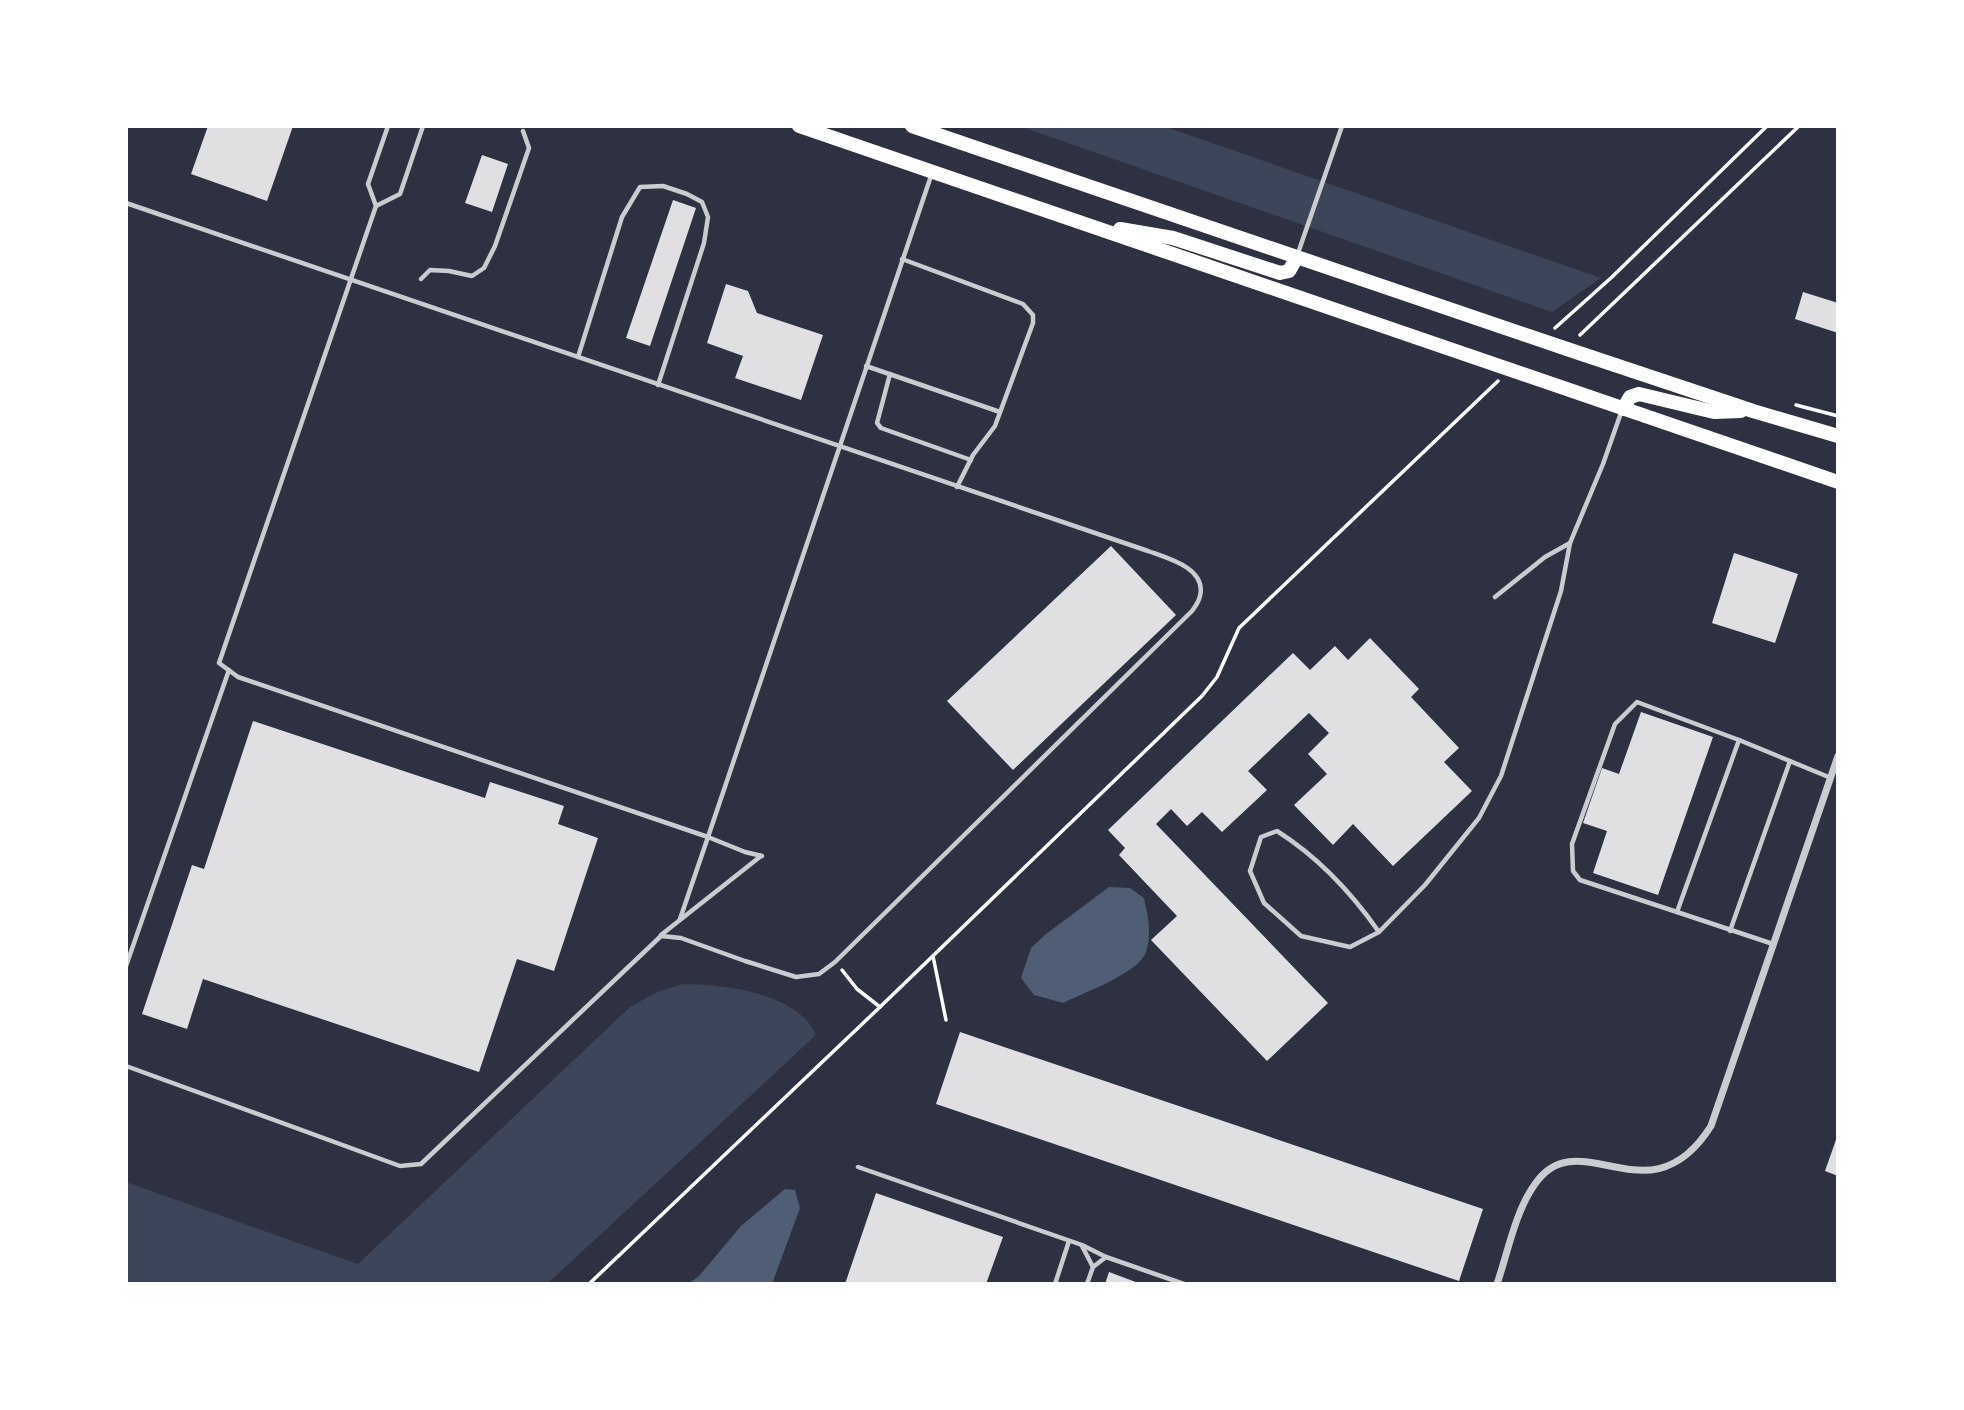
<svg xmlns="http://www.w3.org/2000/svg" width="1964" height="1410" viewBox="0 0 1964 1410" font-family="Jost,sans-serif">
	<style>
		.green { fill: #3c4559 }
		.water { fill: #4f5d75 }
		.building { fill: #e0e0e3 }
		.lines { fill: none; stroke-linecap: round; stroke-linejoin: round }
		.path { stroke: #fff; stroke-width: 3.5 }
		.service { stroke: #caccd0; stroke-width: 4.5 }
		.minor { stroke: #caccd0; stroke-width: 7 }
		.primary { stroke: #fff; stroke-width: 14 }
	</style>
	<rect width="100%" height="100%" fill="#2d3142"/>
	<g class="green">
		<path d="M 1019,126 L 1163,126 L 1601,278 L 1552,312 Z"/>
		<path d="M 683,984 C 723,984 799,993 816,1035 L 547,1284 L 126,1284 L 126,1182 L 358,1264 L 630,1007 L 655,993 Z"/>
	</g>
	<g class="water">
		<path d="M 1109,887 L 1130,888 L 1144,898 C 1148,916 1152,934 1146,952 C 1139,973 1083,993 1063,1003 L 1034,995 L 1021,978 L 1031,948 L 1046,934 Z"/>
		<path d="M 785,1189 L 795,1190 L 800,1208 L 772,1284 L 688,1284 L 699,1276 L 741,1226 Z"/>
	</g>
	<g class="building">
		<path d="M 208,126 L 293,126 L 267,201 L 191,174 Z"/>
		<path d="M 482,155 L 508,164 L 492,212 L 465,203 Z"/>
		<path d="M 673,200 L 696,208 L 650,346 L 626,338 Z"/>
		<path d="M 726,284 L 748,291 L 757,313 L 823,335 L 801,400 L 735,378 L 743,356 L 707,343 Z"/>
		<path d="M 1803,292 L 1838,303 L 1838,333 L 1795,319 Z"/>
		<path d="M 1111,546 L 1176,615 L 1013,770 L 947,701 Z"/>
		<path d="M 1734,553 L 1798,574 L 1775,643 L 1712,623 Z"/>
		<path d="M 1370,638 L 1419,689 L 1411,697 L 1459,748 L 1444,762 L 1472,791 L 1393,866 L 1353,824 L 1333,845 L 1294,805 L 1327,774 L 1308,754 L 1329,733 L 1309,713 L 1248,771 L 1267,790 L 1222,832 L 1202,812 L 1187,826 L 1171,809 L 1156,824 L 1328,1003 L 1267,1061 L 1151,940 L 1177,916 L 1119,855 L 1125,848 L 1108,830 L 1293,653 L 1310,670 L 1335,646 L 1348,660 Z"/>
		<path d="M 1641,712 L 1713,737 L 1658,895 L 1593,873 L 1607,831 L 1583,823 L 1602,768 L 1619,774 Z"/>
		<path d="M 253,721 L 485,798 L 490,782 L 564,806 L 558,824 L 598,838 L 554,971 L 517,959 L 479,1072 L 203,979 L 187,1029 L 142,1014 L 192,865 L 204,869 Z"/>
		<path d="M 960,1032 L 1483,1209 L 1459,1281 L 936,1104 Z"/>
		<path d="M 1838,1134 L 1838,1176 L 1825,1171 Z"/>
		<path d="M 876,1193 L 1003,1237 L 986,1284 L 845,1284 Z"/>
		<path d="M 1109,1272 L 1141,1284 L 1105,1284 Z"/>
	</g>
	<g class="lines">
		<g class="path">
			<path d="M 1555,328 L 1612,277 L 1767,126"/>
			<path d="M 1580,335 L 1799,126"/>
			<path d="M 1796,405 L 1838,416"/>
			<path d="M 933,956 L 946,1020"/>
			<path d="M 842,970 L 857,989 L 880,1007"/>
			<path d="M 589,1284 L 880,1007 L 1202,696 L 1217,677 L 1239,628 L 1498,381"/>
		</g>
		<g class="service">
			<path d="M 388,126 L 368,184 L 376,206 L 219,663 L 238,677 L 708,837 L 932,173"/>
			<path d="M 126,203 L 1148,551 C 1167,558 1207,568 1200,596 C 1199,601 1195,607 1192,611 L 835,962 L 819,974 L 796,977 L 745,961 L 681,938 L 661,936 L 421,1164 L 400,1166 L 126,1066"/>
			<path d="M 376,206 L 400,194 L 423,126"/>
			<path d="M 1297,256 L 1342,126"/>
			<path d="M 902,259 L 1023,304 L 1033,315 L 1033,323 L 995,426 L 973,455 L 957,487"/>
			<path d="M 421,279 L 430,270 L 449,271 L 472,276 L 484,268 L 495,246 L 529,148 L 523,131"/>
			<path d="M 578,357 L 622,217 L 640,187 L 663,186 L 687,194 L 702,202 L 708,217 L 704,243 L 658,385"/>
			<path d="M 866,366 L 1000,412"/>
			<path d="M 890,374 L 877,423 L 881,428 L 971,460"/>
			<path d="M 1495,597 L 1545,557 L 1570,543 L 1603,464 L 1622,410"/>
			<path d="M 1677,912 L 1580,880 L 1573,871 L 1572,844 L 1615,724 L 1637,702 L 1739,740"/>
			<path d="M 680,919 L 708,837 L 745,852 L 762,856"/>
			<path d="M 1730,931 L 1790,761"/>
			<path d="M 1379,932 C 1351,892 1318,857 1277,831 L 1261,837 L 1250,871 L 1264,903 L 1301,936 L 1350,947 L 1379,932 L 1425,885 L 1479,818 L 1501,776 L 1561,591 L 1570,543"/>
			<path d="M 661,935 L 761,856"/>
			<path d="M 1773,944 L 1677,912 L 1739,740 L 1831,778"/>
			<path d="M 126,966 L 229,670"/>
			<path d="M 858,1167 L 1082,1245 L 1106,1257"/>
			<path d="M 1082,1246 L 1093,1267"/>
			<path d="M 1055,1284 L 1069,1241"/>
			<path d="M 1087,1284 L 1093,1267 L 1106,1257 L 1184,1284"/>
		</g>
		<path class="minor" d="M 1497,1284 C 1508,1252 1515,1212 1535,1184 C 1580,1119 1649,1224 1711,1126 L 1838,756"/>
		<g class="primary">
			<path d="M 799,126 L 1838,482"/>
			<path d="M 912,126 L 1567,349 L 1753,411 L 1838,436"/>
			<path d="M 1120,229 L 1173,238 L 1280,273 L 1289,271 L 1297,257"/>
			<path d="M 1623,409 L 1630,397 L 1639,394 L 1714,412 L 1741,411"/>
		</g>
	</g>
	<rect width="1964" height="1410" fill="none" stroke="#ffffff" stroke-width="256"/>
</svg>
